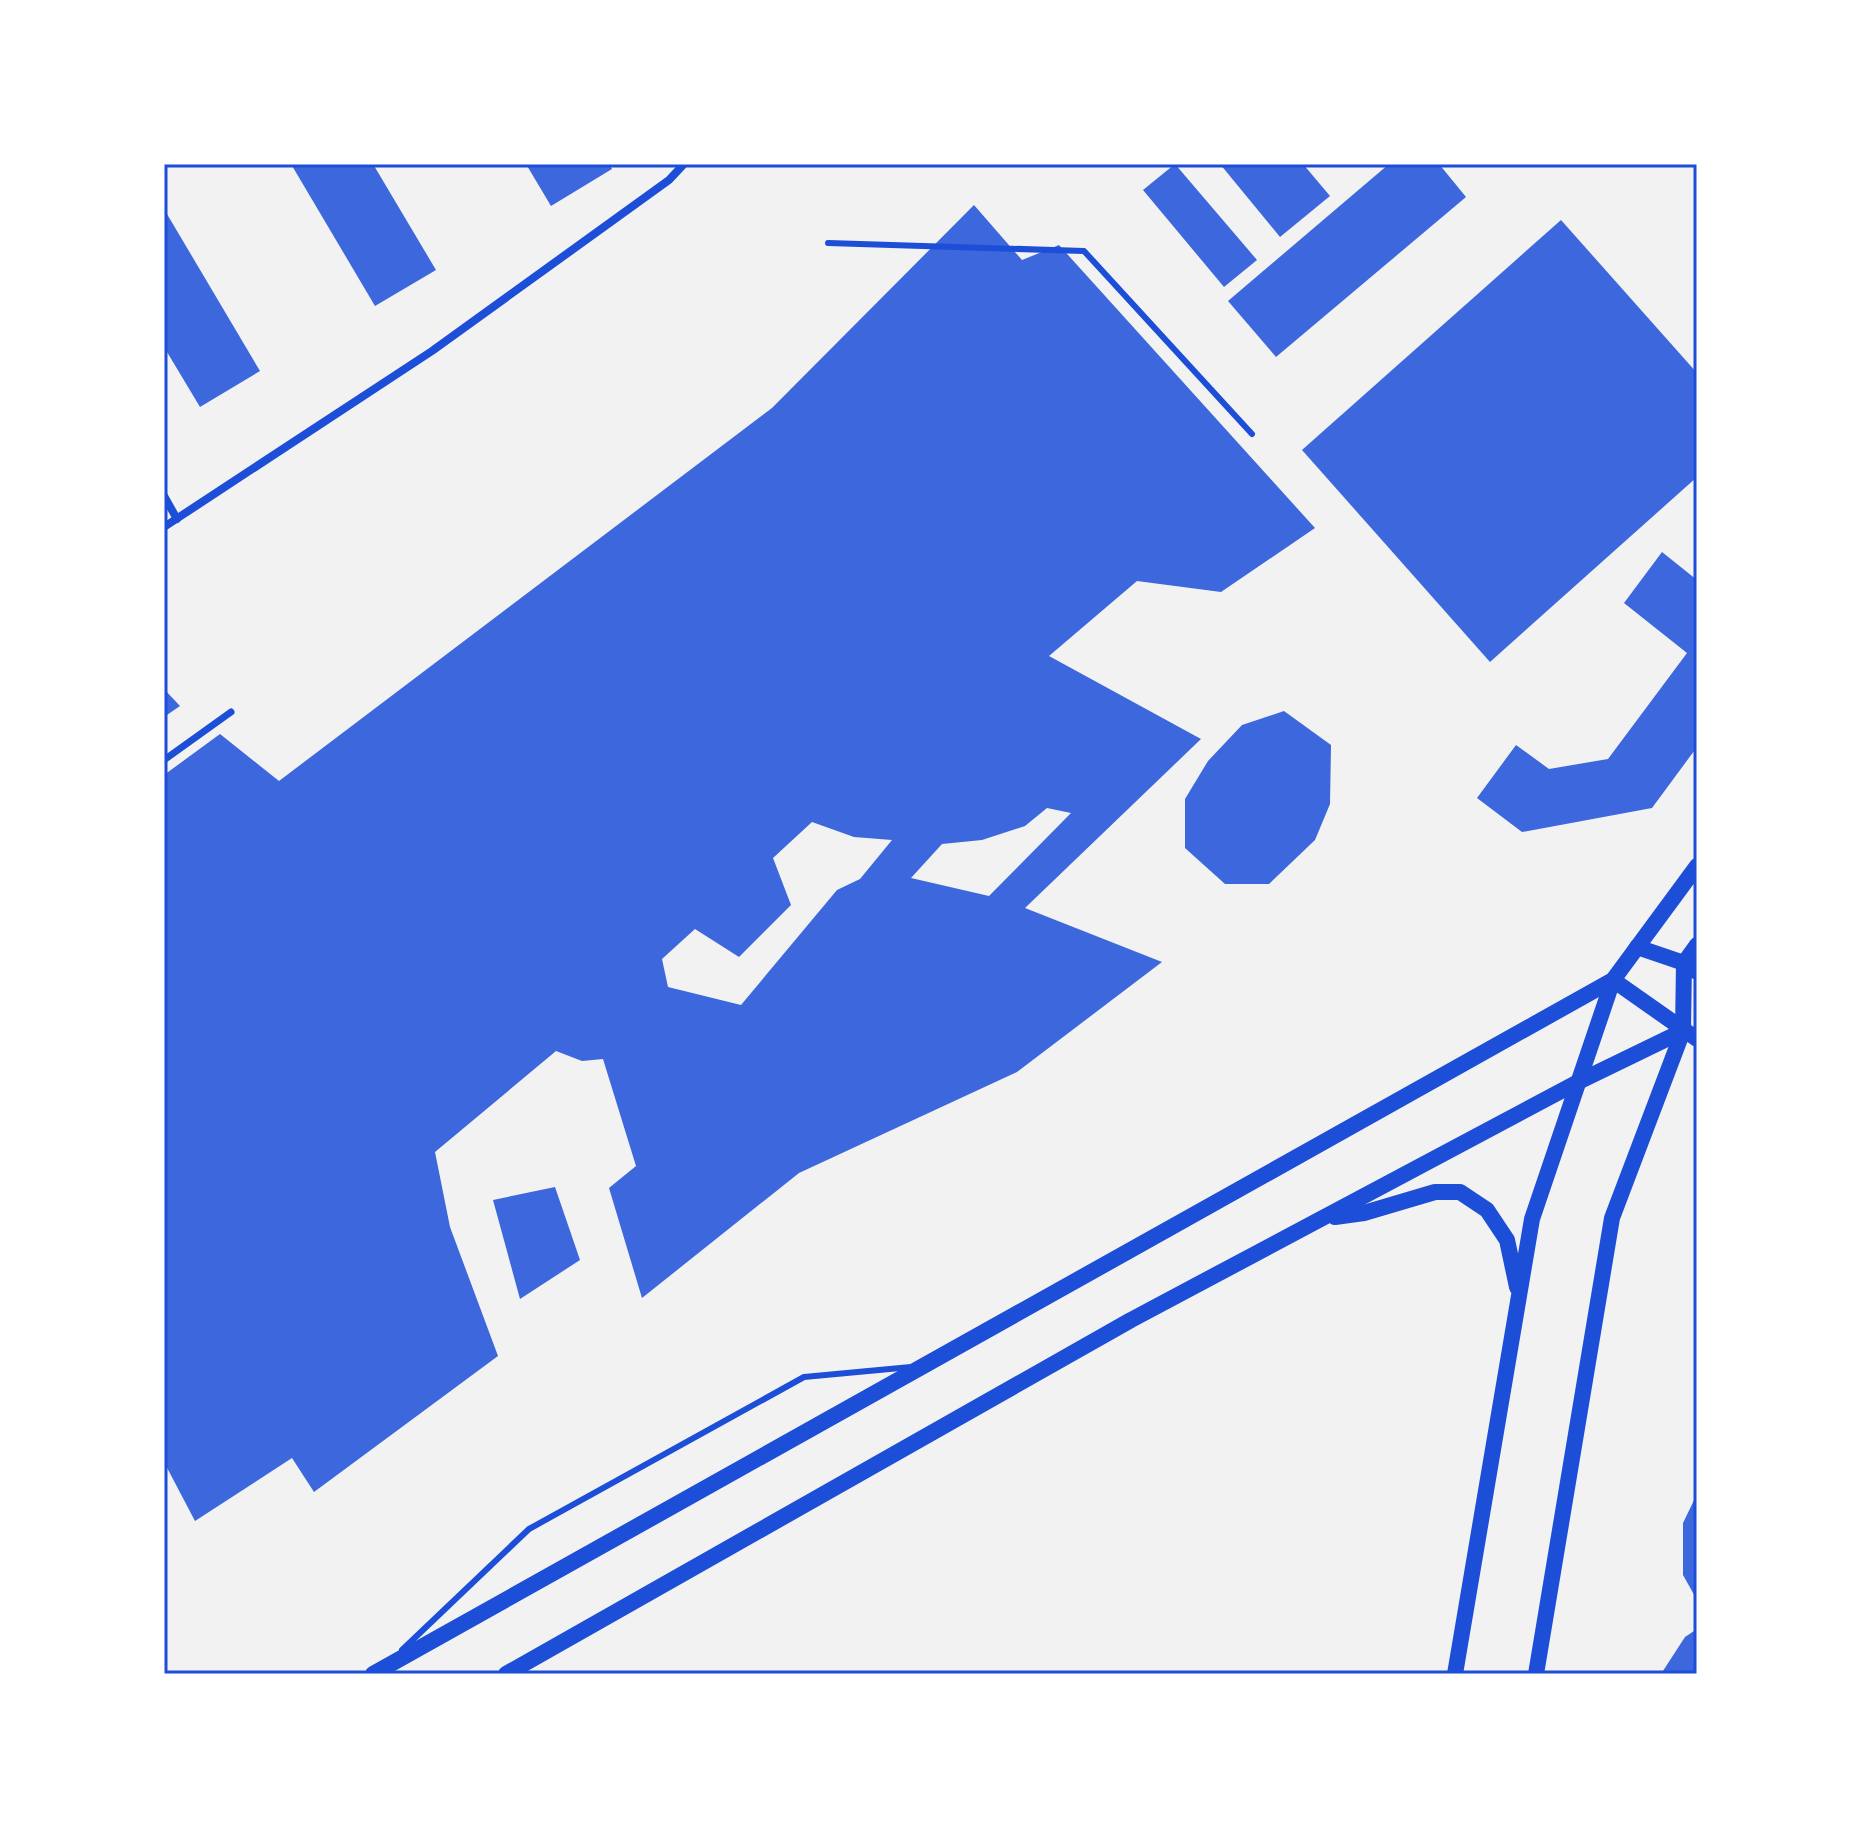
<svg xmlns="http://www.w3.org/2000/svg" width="1861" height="1838" viewBox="0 0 1861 1838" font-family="'IBM Plex Serif',serif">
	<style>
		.building { fill: #3d67dc; fill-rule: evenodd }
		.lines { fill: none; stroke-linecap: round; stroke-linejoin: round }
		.service { stroke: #1d4ed8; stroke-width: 6 }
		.pedestrian { stroke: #1d4ed8; stroke-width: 7 }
		.minor { stroke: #1d4ed8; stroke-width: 8 }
		.secondary { stroke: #1d4ed8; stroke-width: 16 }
		.neatline { fill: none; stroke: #1d4ed8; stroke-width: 3 }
	</style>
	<rect width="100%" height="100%" fill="#f2f2f2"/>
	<g class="building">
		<path d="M 291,164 L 373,164 L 436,270 L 375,306 Z"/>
		<path d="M 526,164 L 609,164 L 612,169 L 551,206 Z"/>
		<path d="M 1175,164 L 1257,260 L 1224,287 L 1143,190 Z"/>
		<path d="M 1220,164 L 1303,164 L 1330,196 L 1280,237 Z"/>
		<path d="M 1389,164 L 1439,164 L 1466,197 L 1276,357 L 1228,301 Z"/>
		<path d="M 974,205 L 1022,260 L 1059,245 L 1315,528 L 1221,592 L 1137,581 L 1049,656 L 1201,739 L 1025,908 L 1162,962 L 1017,1072 L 799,1173 L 642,1298 L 609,1188 L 636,1166 L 603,1059 L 582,1061 L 556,1051 L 435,1152 L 450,1227 L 498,1356 L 314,1492 L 292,1458 L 195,1521 L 164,1462 L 164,775 L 220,734 L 279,781 L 772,408 ZM 1047,808 L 1071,813 L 989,896 L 911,878 L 942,844 L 982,840 L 1025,826 ZM 812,822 L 854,837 L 892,840 L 860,879 L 837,890 L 741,1005 L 668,987 L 662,959 L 695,929 L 739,957 L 791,905 L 773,858 Z"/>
		<path d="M 164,209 L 260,371 L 200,407 L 164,347 Z"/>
		<path d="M 1561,220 L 1697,373 L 1697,477 L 1490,662 L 1302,450 Z"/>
		<path d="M 1662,552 L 1697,580 L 1697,747 L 1652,808 L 1522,832 L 1477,798 L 1516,745 L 1549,769 L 1608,759 L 1687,653 L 1624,603 Z"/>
		<path d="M 164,689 L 180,706 L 164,717 Z"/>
		<path d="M 1284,711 L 1331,745 L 1330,804 L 1315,840 L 1269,884 L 1225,884 L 1185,848 L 1185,799 L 1208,761 L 1242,725 Z"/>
		<path d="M 555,1187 L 580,1260 L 520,1299 L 493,1200 Z"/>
		<path d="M 1697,1494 L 1697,1600 L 1683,1575 L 1683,1523 Z"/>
		<path d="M 1697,1629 L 1697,1674 L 1661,1674 L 1685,1637 Z"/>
	</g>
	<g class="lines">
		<g class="service">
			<path d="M 828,243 L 1084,251 L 1252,434"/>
			<path d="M 402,1650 L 529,1529 L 804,1377 L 911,1367"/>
		</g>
		<path class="pedestrian" d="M 164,760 L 231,712"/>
		<g class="minor">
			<path d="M 164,496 L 177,519"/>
			<path d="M 164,527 L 432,351 L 669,180 L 684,164"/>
		</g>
		<g class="secondary">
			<path d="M 1637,947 L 1684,963 L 1697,972"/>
			<path d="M 1613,980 L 1697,1039"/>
			<path d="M 1335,1217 L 1364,1213 L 1435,1192 L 1460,1192 L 1487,1210 L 1507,1240 L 1517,1287"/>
			<path d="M 373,1674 L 1613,980 L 1697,866"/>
			<path d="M 506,1674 L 1131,1320 L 1580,1081 L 1683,1031"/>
			<path d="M 1455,1674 L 1532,1219 L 1613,980"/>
			<path d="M 1536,1674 L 1612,1218 L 1683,1031 L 1684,963 L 1697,945"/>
		</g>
	</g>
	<rect width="1861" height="1838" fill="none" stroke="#ffffff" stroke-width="332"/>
	<rect x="166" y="166" width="1529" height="1506" class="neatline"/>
</svg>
